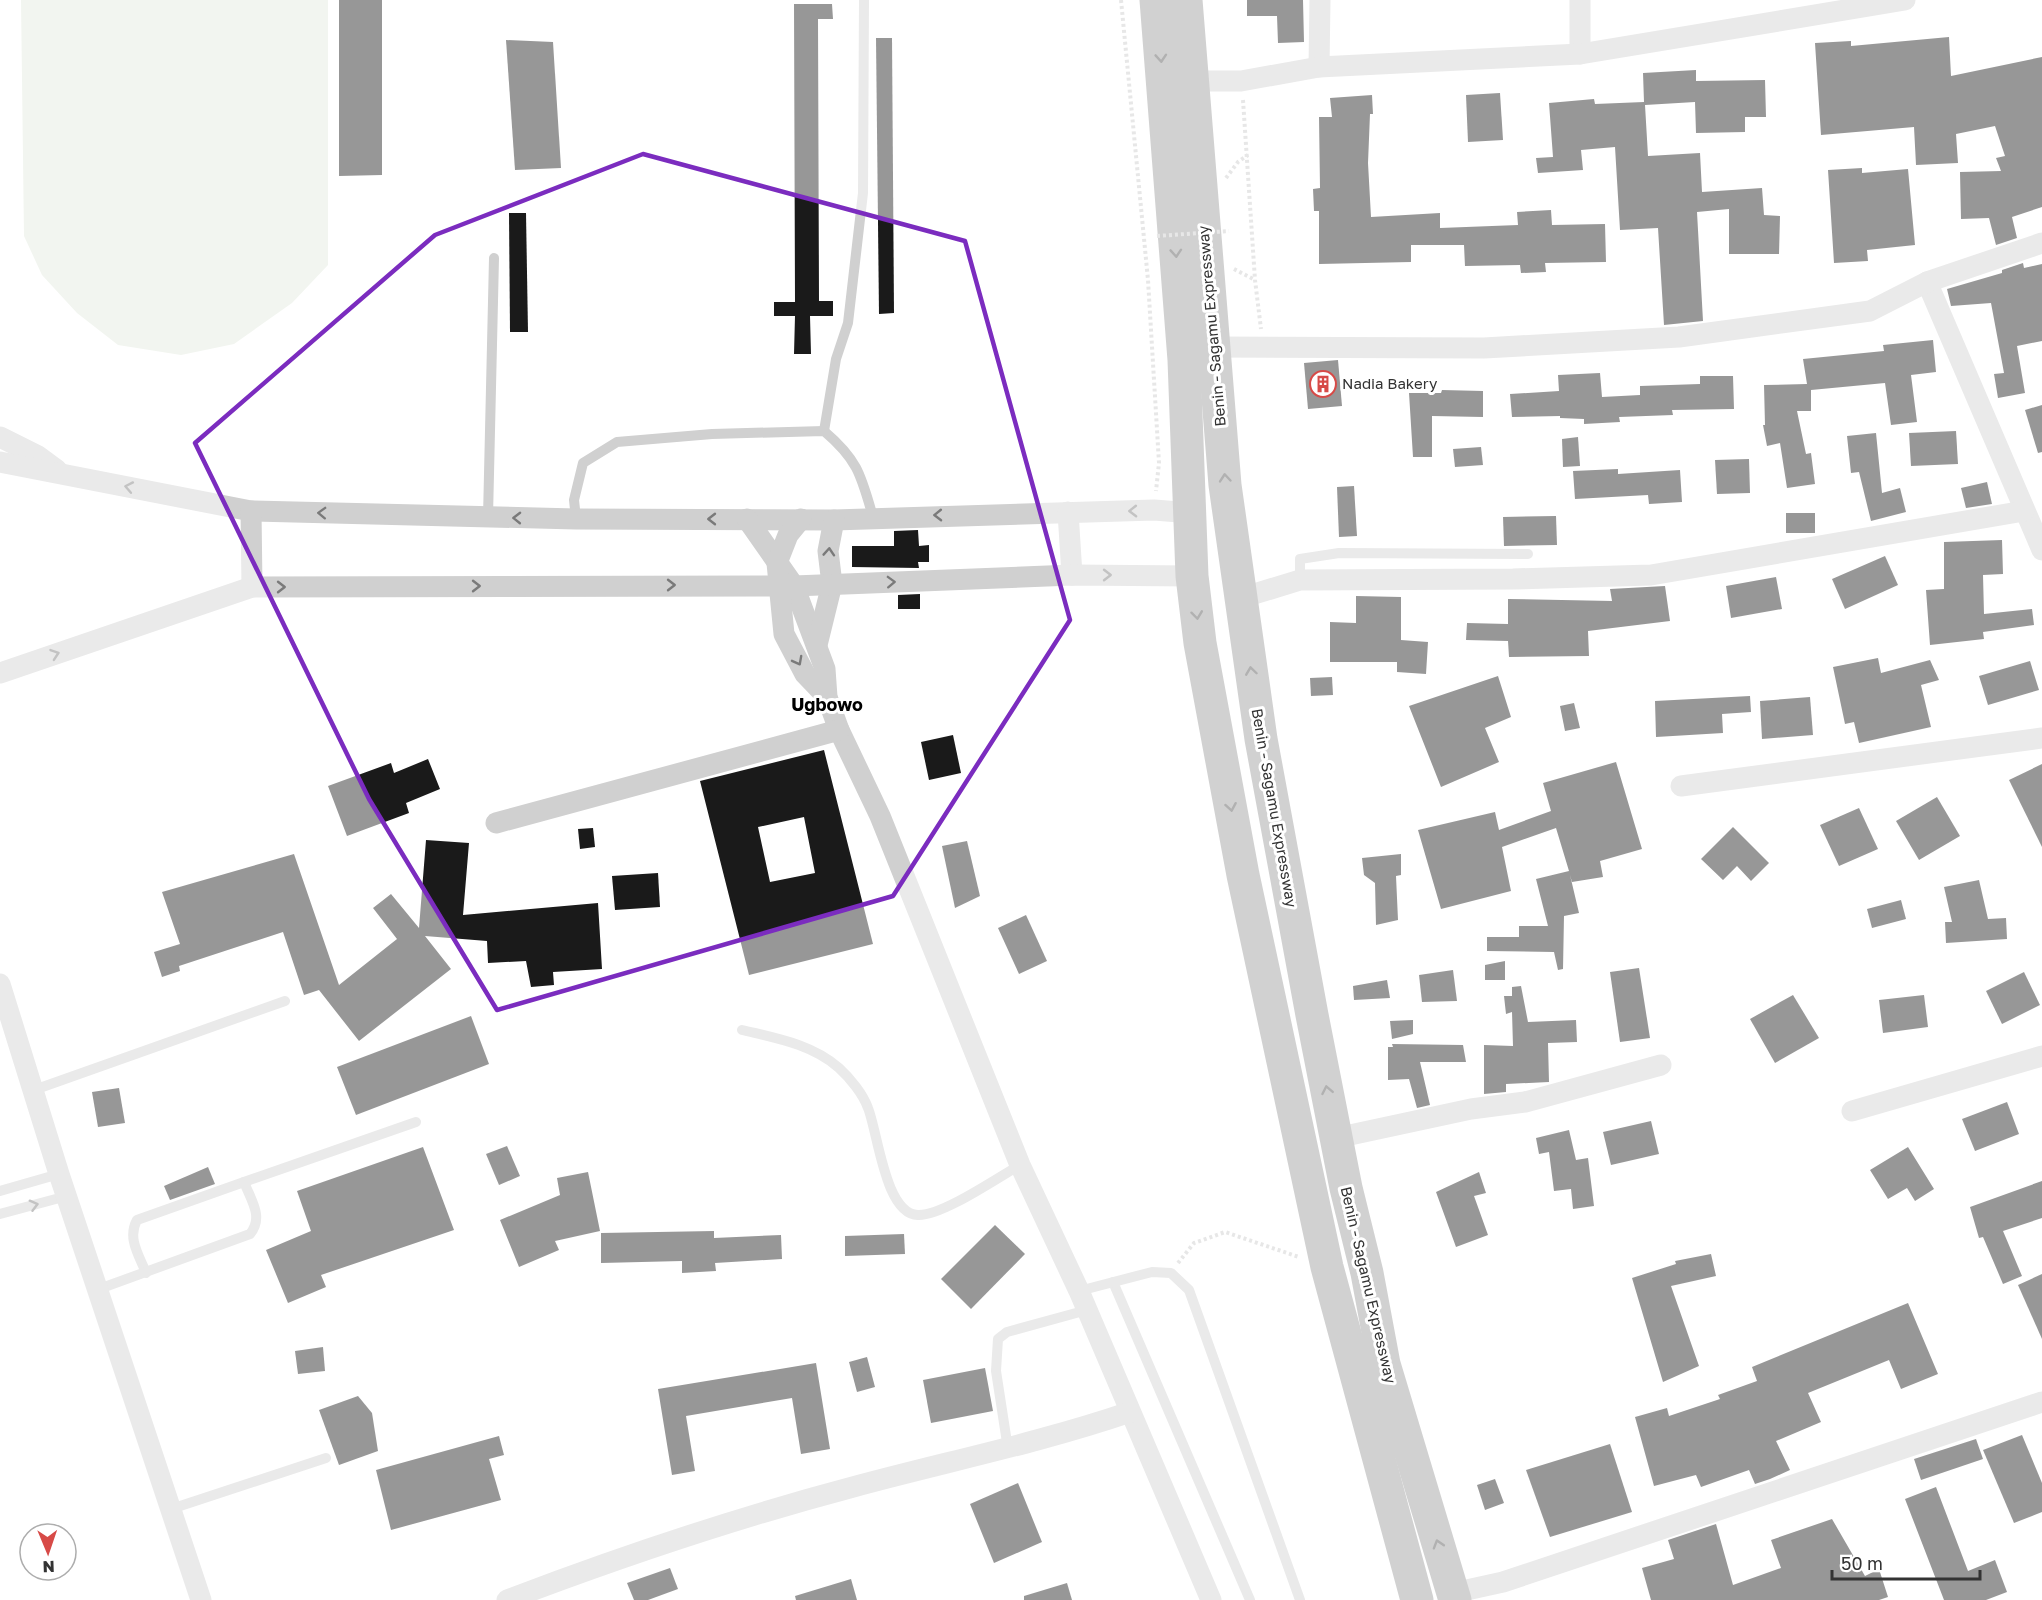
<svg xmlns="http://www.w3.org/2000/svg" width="2042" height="1600" viewBox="0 0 2042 1600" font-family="'Golos Text',sans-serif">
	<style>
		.green { fill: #e2e9dd }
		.building { fill: #1a1a1a; fill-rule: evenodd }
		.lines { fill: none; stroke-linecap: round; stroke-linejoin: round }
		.path { stroke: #cacaca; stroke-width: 4; stroke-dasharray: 3 3; stroke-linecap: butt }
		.lane { stroke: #d0d0d0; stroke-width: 10 }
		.street { stroke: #d0d0d0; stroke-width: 21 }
		.highway { stroke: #9a9a9a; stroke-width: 33 }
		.path-bridge { stroke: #cacaca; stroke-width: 4; stroke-dasharray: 3 3; stroke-linecap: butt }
		.oneway { stroke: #525252 }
		.oneway2 { stroke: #7a7a7a }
		.marked { fill: none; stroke: #7b2cbf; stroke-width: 4.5; stroke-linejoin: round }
		.labels { text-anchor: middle; stroke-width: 6; stroke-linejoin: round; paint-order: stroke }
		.street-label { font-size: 15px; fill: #333; stroke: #fff }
		.poi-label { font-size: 15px; fill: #333; stroke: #fff; text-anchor: start }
		.quarter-label { font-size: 18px; font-weight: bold; fill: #000; stroke: #fff }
	</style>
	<rect width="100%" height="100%" fill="#fff"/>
	<path class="green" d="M 21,0 L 328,0 L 328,265 L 292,303 L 234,344 L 181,355 L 118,345 L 77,313 L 42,275 L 24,236 Z"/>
	<g class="building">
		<path d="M 339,0 L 382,0 L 382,175 L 339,176 Z"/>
		<path d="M 1247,0 L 1303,0 L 1304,42 L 1278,43 L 1277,16 L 1247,16 Z"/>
		<path d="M 794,4 L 832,4 L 833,19 L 818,19 L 819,301 L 833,301 L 833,316 L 810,316 L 811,354 L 794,354 L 795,316 L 774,316 L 774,302 L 795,302 Z"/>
		<path d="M 1949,37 L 1951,76 L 2042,57 L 2042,207 L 2012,217 L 2017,238 L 1996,245 L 1989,218 L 1961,219 L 1960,172 L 2001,171 L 1996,158 L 2005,156 L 1995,126 L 1956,134 L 1958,163 L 1916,165 L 1914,127 L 1821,135 L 1815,43 L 1851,41 L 1851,46 Z"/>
		<path d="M 876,38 L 892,38 L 894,313 L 879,314 Z"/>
		<path d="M 506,40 L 553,42 L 561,168 L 515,170 Z"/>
		<path d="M 1696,70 L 1696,81 L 1765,80 L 1766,117 L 1745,117 L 1745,132 L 1696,133 L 1695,102 L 1645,105 L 1648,156 L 1700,153 L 1702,192 L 1762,188 L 1764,215 L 1780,216 L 1779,254 L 1729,254 L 1729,209 L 1697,212 L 1703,321 L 1664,325 L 1658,228 L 1620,230 L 1615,147 L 1581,150 L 1583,170 L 1538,173 L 1536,158 L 1553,157 L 1549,103 L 1594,99 L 1595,104 L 1644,102 L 1643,73 Z"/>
		<path d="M 1500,93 L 1503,140 L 1468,142 L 1466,95 Z"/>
		<path d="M 1372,95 L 1373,114 L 1370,114 L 1368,163 L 1371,217 L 1440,213 L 1440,228 L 1518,225 L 1517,212 L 1551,210 L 1552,225 L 1605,224 L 1606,262 L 1545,263 L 1546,272 L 1521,273 L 1520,265 L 1465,266 L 1464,245 L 1411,245 L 1411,262 L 1319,264 L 1319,211 L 1314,211 L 1313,189 L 1320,188 L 1319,117 L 1332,117 L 1330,98 Z"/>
		<path d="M 1862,168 L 1862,173 L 1908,169 L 1915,245 L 1867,250 L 1868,261 L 1834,263 L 1828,170 Z"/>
		<path d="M 509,213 L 526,213 L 528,332 L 510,332 Z"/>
		<path d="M 2023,263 L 2024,268 L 2042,264 L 2042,341 L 2017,346 L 2025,393 L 1998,398 L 1994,374 L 2004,373 L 1991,303 L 1951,306 L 1947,289 L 2002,273 L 2002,270 Z"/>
		<path d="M 1933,340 L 1936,372 L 1911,375 L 1917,422 L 1891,425 L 1885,383 L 1811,390 L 1811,411 L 1797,411 L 1806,454 L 1811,453 L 1815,484 L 1787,488 L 1780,443 L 1767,446 L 1763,425 L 1765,425 L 1764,385 L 1807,384 L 1803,359 L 1884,351 L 1883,345 Z"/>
		<path d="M 1338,360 L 1342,406 L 1308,409 L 1304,363 Z"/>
		<path d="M 1600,373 L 1602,397 L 1640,395 L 1640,386 L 1700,384 L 1700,376 L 1733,376 L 1734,409 L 1672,410 L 1673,415 L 1619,417 L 1620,422 L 1584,424 L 1584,419 L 1560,418 L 1560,416 L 1512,417 L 1510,394 L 1559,391 L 1558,375 Z"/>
		<path d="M 1442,390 L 1483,391 L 1483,417 L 1432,416 L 1432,457 L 1413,457 L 1409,393 L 1441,393 Z"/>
		<path d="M 2042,405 L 2042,452 L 2038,453 L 2025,410 Z"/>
		<path d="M 1956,431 L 1958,464 L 1911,466 L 1909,433 Z"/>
		<path d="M 1876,433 L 1882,493 L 1900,488 L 1906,512 L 1871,521 L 1859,472 L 1851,473 L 1847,436 Z"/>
		<path d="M 1578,437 L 1580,466 L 1563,467 L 1562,439 Z"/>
		<path d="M 1481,447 L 1483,465 L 1455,467 L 1453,449 Z"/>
		<path d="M 1749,459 L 1750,493 L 1717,494 L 1715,460 Z"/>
		<path d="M 1618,469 L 1618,474 L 1680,470 L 1682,502 L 1649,504 L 1648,495 L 1575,499 L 1573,471 Z"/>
		<path d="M 1987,482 L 1992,504 L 1966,508 L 1961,488 Z"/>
		<path d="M 1354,486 L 1357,536 L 1339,537 L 1337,487 Z"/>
		<rect x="1786" y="513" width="29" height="20"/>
		<path d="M 1556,516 L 1557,545 L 1504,546 L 1503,517 Z"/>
		<path d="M 918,530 L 919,546 L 929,545 L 929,562 L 918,562 L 919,568 L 852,567 L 852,546 L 894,546 L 894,531 Z"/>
		<path d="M 2002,540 L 2003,574 L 1983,575 L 1984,614 L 2032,609 L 2034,625 L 1983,632 L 1984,639 L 1930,645 L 1926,590 L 1944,589 L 1944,542 Z"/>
		<path d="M 1885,556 L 1898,585 L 1845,609 L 1832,579 Z"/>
		<path d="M 1776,577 L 1782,609 L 1731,618 L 1726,586 Z"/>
		<path d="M 1665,586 L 1670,621 L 1588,631 L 1589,656 L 1509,657 L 1508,641 L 1466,640 L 1467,623 L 1508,624 L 1508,599 L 1612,601 L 1610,589 Z"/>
		<path d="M 920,594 L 920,609 L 898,609 L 898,595 Z"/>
		<path d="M 1356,596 L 1401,597 L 1401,640 L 1428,642 L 1426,674 L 1397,672 L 1397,662 L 1330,662 L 1330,622 L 1356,623 Z"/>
		<path d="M 1878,658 L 1881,673 L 1930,660 L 1939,680 L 1921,685 L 1931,727 L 1859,743 L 1854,722 L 1845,724 L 1833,667 Z"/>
		<path d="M 2030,661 L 2039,690 L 1988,705 L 1979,676 Z"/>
		<path d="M 1498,676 L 1511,717 L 1485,728 L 1499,762 L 1441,787 L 1409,706 Z"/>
		<path d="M 1332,677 L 1333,695 L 1311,696 L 1310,678 Z"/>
		<path d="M 1750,696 L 1751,712 L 1722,714 L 1723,733 L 1656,737 L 1655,701 Z"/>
		<path d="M 1810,697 L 1813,735 L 1762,739 L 1760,701 Z"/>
		<path d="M 1574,703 L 1580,728 L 1565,731 L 1560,706 Z"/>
		<path d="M 953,735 L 961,773 L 929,780 L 921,742 Z"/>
		<path d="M 824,750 L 873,944 L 749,975 L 700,781 ZM 804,817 L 815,873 L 770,882 L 758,827 Z"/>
		<path d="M 428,759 L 440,789 L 406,803 L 409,813 L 347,836 L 328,786 L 391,763 L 394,773 Z"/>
		<path d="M 1616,762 L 1642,849 L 1600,861 L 1603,877 L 1572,882 L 1570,875 L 1579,913 L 1564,916 L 1563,969 L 1558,970 L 1554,952 L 1487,951 L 1487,937 L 1519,937 L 1519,926 L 1548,926 L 1536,879 L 1569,871 L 1556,828 L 1502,847 L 1511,891 L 1441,909 L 1418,830 L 1495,812 L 1499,830 L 1551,811 L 1543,783 Z"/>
		<path d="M 2042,764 L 2042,847 L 2009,780 Z"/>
		<path d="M 1937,797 L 1960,836 L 1919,860 L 1896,821 Z"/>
		<path d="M 1859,808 L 1878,849 L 1839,866 L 1820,825 Z"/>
		<path d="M 1733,827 L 1769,863 L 1751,881 L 1737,866 L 1723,880 L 1701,859 Z"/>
		<path d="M 593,828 L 595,847 L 580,849 L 578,829 Z"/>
		<path d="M 426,840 L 469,843 L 463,915 L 598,903 L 602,969 L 553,972 L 554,985 L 531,987 L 526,961 L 488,963 L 487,941 L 425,936 L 451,969 L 359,1041 L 319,990 L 304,995 L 283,932 L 179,966 L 180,971 L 162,977 L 154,952 L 180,944 L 162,892 L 294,854 L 339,985 L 397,939 L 373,908 L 391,894 L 419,928 Z"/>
		<path d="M 967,841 L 980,896 L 955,908 L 942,846 Z"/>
		<path d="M 1401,854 L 1401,875 L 1396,876 L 1398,920 L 1376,925 L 1375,883 L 1364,875 L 1362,858 Z"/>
		<path d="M 658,873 L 660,907 L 615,910 L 612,876 Z"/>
		<path d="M 1979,880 L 1988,919 L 2006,918 L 2007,939 L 1946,943 L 1945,922 L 1952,922 L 1944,887 Z"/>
		<path d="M 1901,900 L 1906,919 L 1872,928 L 1867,909 Z"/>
		<path d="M 1026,915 L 1047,961 L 1019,974 L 998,928 Z"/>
		<path d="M 1505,961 L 1505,980 L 1485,980 L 1485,965 Z"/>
		<path d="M 1639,968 L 1650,1038 L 1620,1042 L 1610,972 Z"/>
		<path d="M 1453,970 L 1457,1001 L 1422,1002 L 1419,975 Z"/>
		<path d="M 2024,972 L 2040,1005 L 2002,1024 L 1986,991 Z"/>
		<path d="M 1387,980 L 1390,998 L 1354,1000 L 1353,986 Z"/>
		<path d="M 1521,986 L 1528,1022 L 1576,1020 L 1577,1042 L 1548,1043 L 1549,1082 L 1506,1084 L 1506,1092 L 1484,1094 L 1484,1045 L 1513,1046 L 1512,1012 L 1506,1014 L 1504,996 L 1512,996 L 1512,987 Z"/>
		<path d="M 1793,995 L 1819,1038 L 1775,1063 L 1750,1019 Z"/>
		<path d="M 1924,995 L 1928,1027 L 1883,1033 L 1879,1000 Z"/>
		<path d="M 471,1016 L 489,1064 L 356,1115 L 337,1067 Z"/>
		<path d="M 1413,1020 L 1413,1034 L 1392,1039 L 1390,1021 Z"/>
		<path d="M 1392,1044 L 1463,1045 L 1466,1062 L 1420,1062 L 1430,1105 L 1417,1108 L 1409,1079 L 1388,1080 L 1388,1047 L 1393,1047 Z"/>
		<path d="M 119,1088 L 125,1123 L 98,1127 L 92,1092 Z"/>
		<path d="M 2007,1102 L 2019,1134 L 1975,1151 L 1962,1119 Z"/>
		<path d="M 1651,1121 L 1659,1154 L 1611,1165 L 1603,1132 Z"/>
		<path d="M 1569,1130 L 1576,1160 L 1588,1158 L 1594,1206 L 1573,1209 L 1571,1189 L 1554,1191 L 1549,1152 L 1539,1154 L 1536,1138 Z"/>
		<path d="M 507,1146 L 520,1176 L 499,1185 L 486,1154 Z"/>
		<path d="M 423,1147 L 454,1230 L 321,1275 L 326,1287 L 288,1303 L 266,1250 L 311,1231 L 297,1191 Z"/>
		<path d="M 1908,1147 L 1934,1189 L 1915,1201 L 1907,1188 L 1888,1199 L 1870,1170 Z"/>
		<path d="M 208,1167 L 215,1184 L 170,1200 L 164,1186 Z"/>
		<path d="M 588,1172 L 600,1231 L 555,1241 L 559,1250 L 519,1267 L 500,1220 L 560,1195 L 557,1178 Z"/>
		<path d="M 1479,1172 L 1486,1193 L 1474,1196 L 1488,1235 L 1456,1247 L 1436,1192 Z"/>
		<path d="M 2042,1181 L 2042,1218 L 2003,1231 L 2022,1276 L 2003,1284 L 1983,1237 L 1979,1238 L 1970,1207 Z"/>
		<path d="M 995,1225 L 1025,1254 L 971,1309 L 941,1279 Z"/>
		<path d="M 714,1231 L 714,1238 L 781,1235 L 782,1259 L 715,1263 L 716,1271 L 682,1273 L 682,1261 L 601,1263 L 601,1233 Z"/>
		<path d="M 904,1234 L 905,1254 L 845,1256 L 845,1236 Z"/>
		<path d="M 1711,1254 L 1716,1276 L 1671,1286 L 1699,1366 L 1663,1382 L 1632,1278 L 1676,1264 L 1675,1261 Z"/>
		<path d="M 2042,1274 L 2042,1339 L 2018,1285 Z"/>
		<path d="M 1908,1303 L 1938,1374 L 1901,1389 L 1889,1360 L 1808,1393 L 1821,1422 L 1776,1441 L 1790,1470 L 1770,1479 L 1755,1484 L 1749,1470 L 1701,1487 L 1696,1475 L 1654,1486 L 1635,1417 L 1667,1408 L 1669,1416 L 1720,1399 L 1718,1395 L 1757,1381 L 1752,1367 Z"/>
		<path d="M 323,1347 L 325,1371 L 298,1374 L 295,1351 Z"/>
		<path d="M 867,1357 L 875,1387 L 857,1392 L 849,1362 Z"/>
		<path d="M 816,1363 L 830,1449 L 801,1454 L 792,1398 L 686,1416 L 695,1471 L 672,1475 L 658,1389 Z"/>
		<path d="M 985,1368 L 993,1411 L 931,1423 L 923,1380 Z"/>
		<path d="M 358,1396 L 372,1413 L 378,1451 L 339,1465 L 319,1410 Z"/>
		<path d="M 2022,1435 L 2042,1483 L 2042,1512 L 2014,1523 L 1983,1450 Z"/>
		<path d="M 499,1436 L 504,1455 L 489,1459 L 501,1500 L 391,1530 L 376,1470 Z"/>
		<path d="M 1976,1439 L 1983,1459 L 1921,1480 L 1914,1459 Z"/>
		<path d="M 1610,1444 L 1632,1512 L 1550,1537 L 1526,1470 Z"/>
		<path d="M 1495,1479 L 1504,1503 L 1485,1510 L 1477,1485 Z"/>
		<path d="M 1018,1483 L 1042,1542 L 994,1563 L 970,1504 Z"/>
		<path d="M 1936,1487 L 1968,1571 L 1995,1560 L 2007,1592 L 1986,1600 L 1944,1600 L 1905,1499 Z"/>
		<path d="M 1832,1519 L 1865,1576 L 1879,1569 L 1888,1597 L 1879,1600 L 1651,1600 L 1642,1568 L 1674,1559 L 1668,1540 L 1716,1524 L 1733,1585 L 1781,1568 L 1771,1540 Z"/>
		<path d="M 670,1568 L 678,1589 L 648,1600 L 634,1600 L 627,1583 Z"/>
		<path d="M 851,1579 L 857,1600 L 796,1600 L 795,1596 Z"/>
		<path d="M 1067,1583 L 1072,1600 L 1024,1600 L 1024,1596 Z"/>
	</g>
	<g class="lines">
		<g class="path">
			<path d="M 1121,0 L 1148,280 L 1159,463 L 1156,491"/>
			<path d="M 1243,100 L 1255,280 L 1261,329"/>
			<path d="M 1226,178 L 1238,162 L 1248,155"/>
			<path d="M 1234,269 L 1255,280"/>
			<path d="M 1178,1263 L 1194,1243 L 1225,1232 L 1299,1257"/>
		</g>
		<g class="lane">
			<path d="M 824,431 L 836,359 L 848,323 L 863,193 L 864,0"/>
			<path d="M 488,517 L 494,258"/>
			<path d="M 576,519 L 574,500 L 583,463 L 617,442 L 712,434 L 824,431 C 858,460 861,475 873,517"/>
			<path d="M 1300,580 L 1300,559 L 1339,553 L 1528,554"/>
			<path d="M 742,1030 C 775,1038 812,1044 839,1068 C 850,1078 863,1094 868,1108 C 878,1133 885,1214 918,1215 C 942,1216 997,1178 1020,1165"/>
			<path d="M 34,1090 L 285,1001"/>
			<path d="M 0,1191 L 59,1174"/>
			<path d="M 0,1214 L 67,1196"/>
			<path d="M 146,1273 C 139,1255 127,1238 137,1220 L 244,1182"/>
			<path d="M 1113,1282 L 1250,1600"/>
			<path d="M 99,1289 L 250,1234 C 264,1217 251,1200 244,1182 L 416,1122"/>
			<path d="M 1079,1291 L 1152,1272 L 1171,1273 L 1189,1290 L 1300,1600"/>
			<path d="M 1008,1449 L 996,1371 L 998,1339 L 1007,1332 L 1087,1310"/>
			<path d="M 171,1509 L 326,1458"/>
		</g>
		<g class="street">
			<path d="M 1580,0 L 1580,54"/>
			<path d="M 1319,67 L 1320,0"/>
			<path d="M 1192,81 L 1241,81 L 1319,67 L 1580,54 L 1905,0"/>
			<path d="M 1927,282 L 2042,550"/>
			<path d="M 1213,347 L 1484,348 L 1679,337 L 1870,311 L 1927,282 L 2042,243"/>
			<path d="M 0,437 L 38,456 L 57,470"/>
			<path d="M 0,462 L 251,511 L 576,519 L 834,520 L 1154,510 L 1192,513"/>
			<path d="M 251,511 L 252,587"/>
			<path d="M 1068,512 L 1072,575"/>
			<path d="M 747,519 L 794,586 L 825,669 L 827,697 L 839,730 L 880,816 L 1020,1165 L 1079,1291 L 1211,1600"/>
			<path d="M 801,519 L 788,535 L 777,563 L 784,634 L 805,674 L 827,697"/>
			<path d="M 1241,598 L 1300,580 L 1513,579 L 1651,575 L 2024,511"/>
			<path d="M 817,645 L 832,584 L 828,551 L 834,520"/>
			<path d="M 0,673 L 252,587 L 794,586 L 1072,575 L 1192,576"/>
			<path d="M 1681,786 L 2042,738"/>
			<path d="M 496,823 L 839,730"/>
			<path d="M 0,984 L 59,1174 L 201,1600"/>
			<path d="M 1852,1111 L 2042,1056"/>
			<path d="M 1336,1138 L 1471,1109 L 1525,1102 L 1661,1065"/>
			<path d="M 1453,1593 L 1503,1582 L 2042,1402"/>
			<path d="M 507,1600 C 620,1557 736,1518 853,1487 C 945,1462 1039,1443 1130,1412"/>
		</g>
		<g class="highway">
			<path d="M 1156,0 L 1184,360 L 1192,576 L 1200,643 L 1243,875 L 1327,1267 L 1417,1600"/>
			<path d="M 1186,0 L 1225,485 L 1261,739 L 1312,1015 L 1346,1188 L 1367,1273 L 1384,1364 L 1455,1600"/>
		</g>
		<path class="path-bridge" d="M 1157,236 L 1229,231"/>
	</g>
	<defs><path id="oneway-chevron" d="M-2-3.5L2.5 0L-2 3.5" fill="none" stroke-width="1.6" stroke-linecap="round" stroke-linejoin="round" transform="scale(1.5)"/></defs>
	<g class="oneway">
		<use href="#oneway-chevron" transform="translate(1161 58) rotate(86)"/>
		<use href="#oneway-chevron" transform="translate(1176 253) rotate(86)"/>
		<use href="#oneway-chevron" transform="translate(1225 478) rotate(-95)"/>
		<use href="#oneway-chevron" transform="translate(1197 615) rotate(83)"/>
		<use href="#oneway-chevron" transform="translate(1251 671) rotate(-98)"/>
		<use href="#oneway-chevron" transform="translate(1231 807) rotate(80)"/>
		<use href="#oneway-chevron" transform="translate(1327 1090) rotate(-101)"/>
		<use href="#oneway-chevron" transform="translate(1438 1544) rotate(-107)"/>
	</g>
	<g class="oneway2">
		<use href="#oneway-chevron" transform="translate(129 487) rotate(-169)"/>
		<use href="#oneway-chevron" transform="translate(1133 511) rotate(179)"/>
		<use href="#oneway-chevron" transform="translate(322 513) rotate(-178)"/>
		<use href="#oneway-chevron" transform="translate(938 515) rotate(179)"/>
		<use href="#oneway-chevron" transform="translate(517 518) rotate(-179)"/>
		<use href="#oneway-chevron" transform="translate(712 519) rotate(-180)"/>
		<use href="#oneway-chevron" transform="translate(829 552) rotate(-86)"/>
		<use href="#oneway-chevron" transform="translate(1107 575)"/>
		<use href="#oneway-chevron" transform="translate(891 582) rotate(-2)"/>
		<use href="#oneway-chevron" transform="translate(671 585)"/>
		<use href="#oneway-chevron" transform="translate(476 586)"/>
		<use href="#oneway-chevron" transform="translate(281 587)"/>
		<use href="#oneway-chevron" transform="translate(55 654) rotate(-19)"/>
		<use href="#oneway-chevron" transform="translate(798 661) rotate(62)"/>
		<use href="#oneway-chevron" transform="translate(34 1205) rotate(-15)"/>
	</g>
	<path d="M0 0H2042V1600H0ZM 643,154 L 965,241 L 1070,620 L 893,896 L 497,1010 L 369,799 L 195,443 L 435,235 Z" fill="#fff" fill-opacity=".55" fill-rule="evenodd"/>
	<path class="marked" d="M 643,154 L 965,241 L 1070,620 L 893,896 L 497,1010 L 369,799 L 195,443 L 435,235 Z"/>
	<defs>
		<symbol id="building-ring" viewBox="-11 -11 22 22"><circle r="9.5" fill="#fff" stroke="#d74a47" stroke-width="1.5"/><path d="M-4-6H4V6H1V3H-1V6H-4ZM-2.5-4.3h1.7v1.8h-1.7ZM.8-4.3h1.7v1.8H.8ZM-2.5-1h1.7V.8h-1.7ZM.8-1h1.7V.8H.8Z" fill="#d74a47"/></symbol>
	</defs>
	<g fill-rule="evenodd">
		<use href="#building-ring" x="1308" y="369" width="30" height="30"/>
	</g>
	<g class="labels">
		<g class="street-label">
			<text transform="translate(1212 326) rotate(-95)" y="5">Benin - Sagamu Expressway</text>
			<text transform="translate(1274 808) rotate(80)" y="5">Benin - Sagamu Expressway</text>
			<text transform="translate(1368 1285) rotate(77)" y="5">Benin - Sagamu Expressway</text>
		</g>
		<g class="poi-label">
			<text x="1342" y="389">Nadia Bakery</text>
		</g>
		<g class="quarter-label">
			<text x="827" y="711">Ugbowo</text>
		</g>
	</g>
	<g transform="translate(48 1552) rotate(178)"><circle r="28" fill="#ffffff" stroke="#adadad" stroke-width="1.5"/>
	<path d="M0-4.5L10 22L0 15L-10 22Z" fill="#d74a47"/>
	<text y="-9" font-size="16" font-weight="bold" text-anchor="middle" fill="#333333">N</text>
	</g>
	<path d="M1832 1570v9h148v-9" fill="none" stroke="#333333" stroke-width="3"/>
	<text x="1841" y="1570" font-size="18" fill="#333333" stroke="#ffffff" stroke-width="4.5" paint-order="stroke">50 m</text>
</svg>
